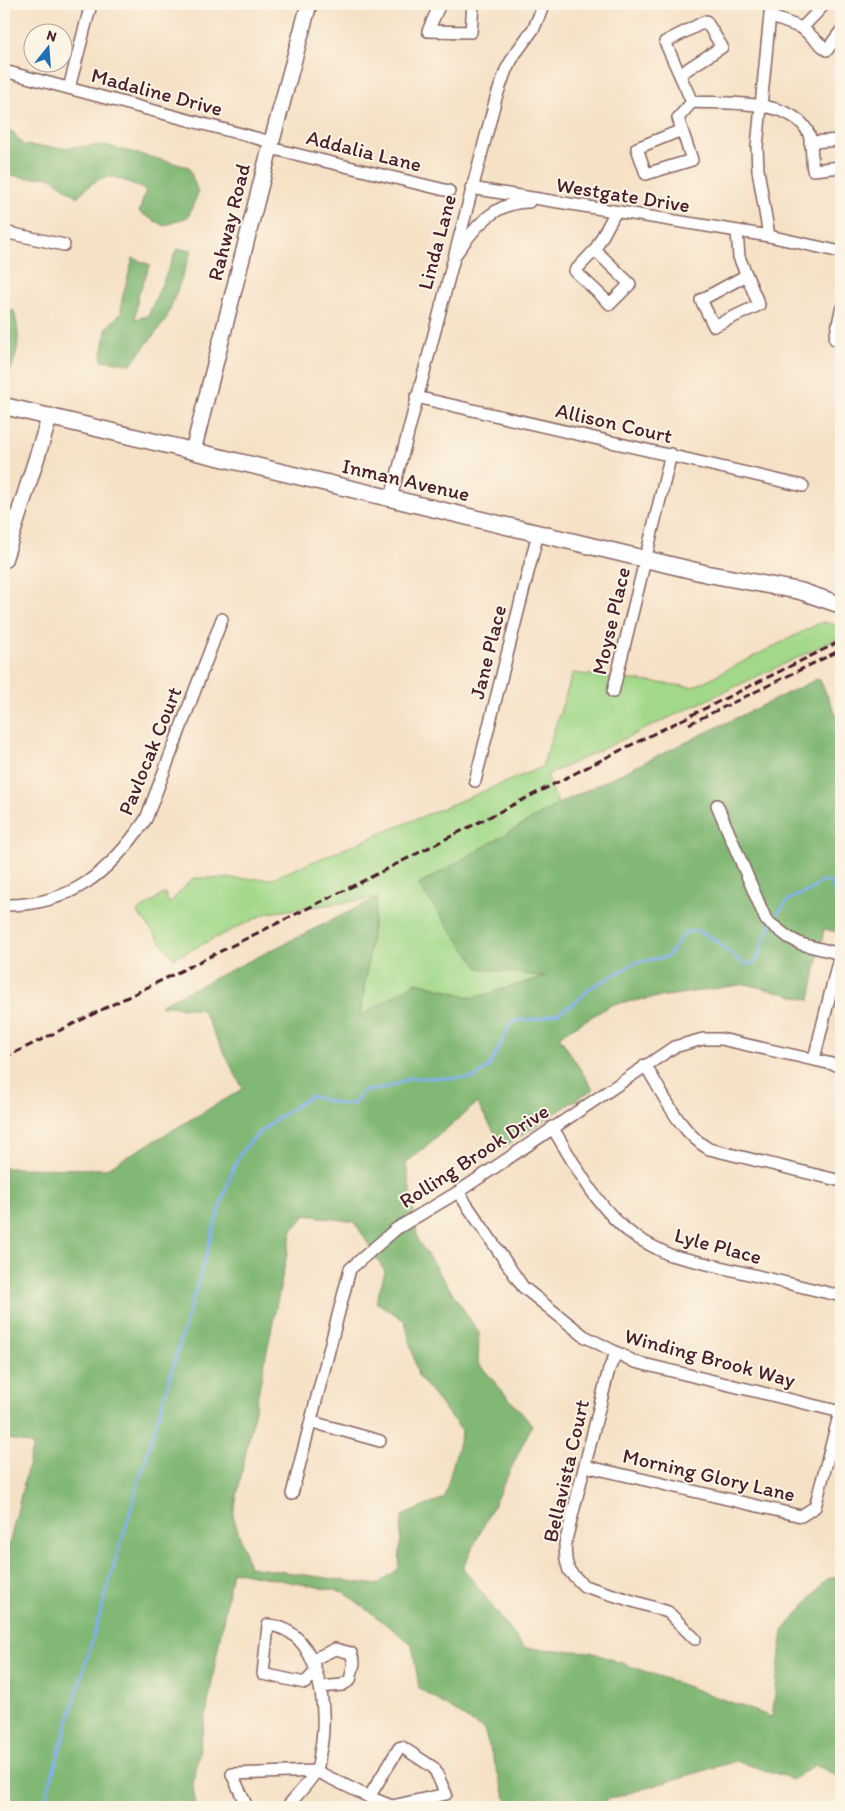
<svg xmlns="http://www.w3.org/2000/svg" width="845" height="1811" viewBox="0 0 845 1811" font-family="Itim,sans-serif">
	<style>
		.green { fill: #a2d889; stroke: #767c5a }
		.forest { fill: #81b875; stroke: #666c50; fill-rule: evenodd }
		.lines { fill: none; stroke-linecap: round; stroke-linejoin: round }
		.stream { stroke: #80b0eb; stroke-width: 3 }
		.minor-casing { stroke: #866361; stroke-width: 14 }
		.tertiary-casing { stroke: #866361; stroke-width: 18 }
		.secondary-casing { stroke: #866361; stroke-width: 19 }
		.minor { stroke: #fff; stroke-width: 11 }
		.tertiary { stroke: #fff; stroke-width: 15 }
		.secondary { stroke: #fff; stroke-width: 16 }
		.rail { stroke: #4a1f2b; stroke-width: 3; stroke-dasharray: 8 4; stroke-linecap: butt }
		.labels { text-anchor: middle; stroke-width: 4; stroke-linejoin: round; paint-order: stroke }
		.street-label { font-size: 21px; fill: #4a1f2b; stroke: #fcf5e5 }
	</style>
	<rect width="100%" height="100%" fill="#fcf5e5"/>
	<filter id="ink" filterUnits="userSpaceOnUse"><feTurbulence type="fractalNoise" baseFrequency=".02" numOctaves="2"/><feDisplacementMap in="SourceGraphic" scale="10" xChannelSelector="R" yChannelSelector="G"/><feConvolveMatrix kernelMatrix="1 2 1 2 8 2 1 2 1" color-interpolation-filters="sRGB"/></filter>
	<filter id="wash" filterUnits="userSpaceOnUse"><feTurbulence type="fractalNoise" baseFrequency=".0096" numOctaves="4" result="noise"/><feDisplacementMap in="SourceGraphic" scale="20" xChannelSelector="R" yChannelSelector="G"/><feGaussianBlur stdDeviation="1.12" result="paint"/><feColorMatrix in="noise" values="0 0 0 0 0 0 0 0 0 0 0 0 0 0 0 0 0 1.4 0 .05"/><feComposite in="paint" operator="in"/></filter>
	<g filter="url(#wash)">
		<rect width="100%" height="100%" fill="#f5e1c6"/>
		<path class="green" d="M 822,622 L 841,626 L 841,637 L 547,775 L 558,804 L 419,885 L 547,976 L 473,998 L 417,982 L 360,1017 L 377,898 L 267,913 L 174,958 L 137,912 L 165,893 L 169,904 L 193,878 L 271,879 L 542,767 L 573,673 L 693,687 Z"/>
		<g class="forest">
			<path d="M 4,129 L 13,132 L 23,145 L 63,148 L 104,145 L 189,167 L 198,193 L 188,217 L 164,226 L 139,212 L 146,190 C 111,175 106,168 77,197 L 50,177 L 26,178 L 5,174 Z"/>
			<path d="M 177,249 L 192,250 L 166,320 L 131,364 L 101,360 L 107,327 L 121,313 L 122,299 L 133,258 L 150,265 L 138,296 L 135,319 L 148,316 Z"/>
			<path d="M 4,308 L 14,311 C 23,345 16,355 4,387 Z"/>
			<path d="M 819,678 L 841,725 L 841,933 L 824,929 L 810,1000 L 746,984 L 613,1004 L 559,1036 L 593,1089 L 503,1147 L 477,1103 L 406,1163 L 418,1241 L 479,1333 L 478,1363 L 532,1425 L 463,1568 L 524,1648 L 591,1652 L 772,1717 L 783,1631 L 827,1579 L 841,1576 L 841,1777 L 815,1765 L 793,1779 L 736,1761 L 606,1800 L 601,1807 L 502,1807 L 507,1802 L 484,1730 L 419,1688 L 412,1644 L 344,1592 L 232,1571 L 193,1786 L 196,1807 L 4,1807 L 4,1566 L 33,1445 L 4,1438 L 4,1168 L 106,1169 L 243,1089 L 202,1010 L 160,1005 L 377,898 L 360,1016 L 417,982 L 473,998 L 545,977 L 479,968 L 418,885 L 558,804 ZM 306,1215 L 355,1222 L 385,1272 L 376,1302 L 405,1321 L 418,1376 L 462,1431 L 444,1498 L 402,1516 L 399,1568 L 377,1585 L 249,1567 L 233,1515 L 292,1230 Z"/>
		</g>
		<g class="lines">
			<path class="stream" d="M 43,1807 L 214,1228 C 220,1209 232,1163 244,1149 C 261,1128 288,1112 310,1096 L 340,1104 L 354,1104 L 363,1091 L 383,1089 L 411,1078 L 474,1078 L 489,1067 L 511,1023 L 521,1020 L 537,1019 L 558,1013 L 576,1002 L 589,989 L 637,962 L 667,957 C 673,950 678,940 684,934 C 703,919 730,959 748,965 L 756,961 C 765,939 770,919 788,901 C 797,892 808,897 821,881 L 832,883 L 836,899 L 841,899"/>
		</g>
	</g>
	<g filter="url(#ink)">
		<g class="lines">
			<defs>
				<g id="minor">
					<path d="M 440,4 L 428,31 L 471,32 L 473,4"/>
					<path d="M 772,17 L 802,28 L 827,50 L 841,31"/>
					<path d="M 802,28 L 825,4"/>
					<path d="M 4,71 L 271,142"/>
					<path d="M 680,74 L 722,47 L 706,21 L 665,42 L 692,102 C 725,104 790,98 808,132 C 813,142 811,159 813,170 L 841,167"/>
					<path d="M 69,88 L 91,4"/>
					<path d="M 682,130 L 637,148 L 646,174 L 692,160 L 678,118 L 692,102"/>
					<path d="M 810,142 L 841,140"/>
					<path d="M 270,148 L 449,191"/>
					<path d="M 471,188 L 769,236 L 841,252"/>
					<path d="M 737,231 L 739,257 L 759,305 L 714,326 L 701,300 L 745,276"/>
					<path d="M 4,232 L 64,245"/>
					<path d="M 769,236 L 758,170 L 757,147 L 771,4"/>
					<path d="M 595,250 L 630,284 L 610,304 L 575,271 L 595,250 L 615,213"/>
					<path d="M 456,254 C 473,229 495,201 529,202"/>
					<path d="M 841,310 L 835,339 L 841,341"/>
					<path d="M 416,397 L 803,486"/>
					<path d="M 391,498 L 496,98 L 506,70 L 515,54 L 534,28 L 544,4"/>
					<path d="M 613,692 L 671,454"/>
					<path d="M 475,781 L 538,533"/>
					<path d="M 717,805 L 766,920 L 788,937 L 801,944 L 841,954"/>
					<path d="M 4,905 C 71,906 110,872 146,819 L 222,619"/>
					<path d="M 814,1059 L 840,954"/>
					<path d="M 645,1065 C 663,1093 679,1132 709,1149 L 841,1181"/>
					<path d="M 552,1127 C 575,1164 597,1209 633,1235 C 645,1243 658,1249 670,1255 L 841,1296"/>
					<path d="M 458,1192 L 523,1287 L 584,1336 L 635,1362 L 841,1412"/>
					<path d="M 616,1354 L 609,1369 L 565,1544 L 566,1560 L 569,1571 L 584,1586 L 668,1612 L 695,1639"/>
					<path d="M 312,1422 L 380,1441"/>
					<path d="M 585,1466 L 801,1516 L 815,1507 L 840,1412"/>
					<path d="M 292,1494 L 350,1269 L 396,1229 L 458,1192 L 674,1047 L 703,1039 L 721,1039 L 841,1066"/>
					<path d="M 312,1660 L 335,1649 L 351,1653 L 354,1663 L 350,1680 L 342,1685 L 320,1687"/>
					<path d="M 402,1747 L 434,1768 L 446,1794 L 392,1806 L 369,1797 L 399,1748 Z"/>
					<path d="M 247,1807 L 232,1774 L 316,1771 L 369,1797"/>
					<path d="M 287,1807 C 295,1797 310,1782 316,1771 C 319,1766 319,1758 320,1753 C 329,1712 321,1629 268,1625 L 263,1674 L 305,1683 L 315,1672"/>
				</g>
				<g id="tertiary">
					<path d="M 193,451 L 270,148 L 309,4"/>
					<path d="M 4,560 L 50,416"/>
				</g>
				<path id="secondary" d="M 4,406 L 708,574 L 800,591 L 841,605"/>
			</defs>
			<use href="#minor" class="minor-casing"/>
			<use href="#tertiary" class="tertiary-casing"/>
			<use href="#secondary" class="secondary-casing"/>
			<use href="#minor" class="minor"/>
			<use href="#tertiary" class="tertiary"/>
			<use href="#secondary" class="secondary"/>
			<g class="rail">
				<path d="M 689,724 L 841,650"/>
				<path d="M 4,1058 L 359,883 L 623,749 L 841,641"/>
			</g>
		</g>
	</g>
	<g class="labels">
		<g class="street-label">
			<text transform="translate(157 92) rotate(15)" y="7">Madaline Drive</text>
			<text transform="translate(364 151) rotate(14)" y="7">Addalia Lane</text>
			<text transform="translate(623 195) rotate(9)" y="7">Westgate Drive</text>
			<text transform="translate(229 222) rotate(-76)" y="7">Rahway Road</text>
			<text transform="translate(437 242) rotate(-75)" y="7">Linda Lane</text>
			<text transform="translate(614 423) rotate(13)" y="7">Allison Court</text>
			<text transform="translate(406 480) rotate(13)" y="7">Inman Avenue</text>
			<text transform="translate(611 621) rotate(-77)" y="7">Moyse Place</text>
			<text transform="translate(488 652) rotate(-76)" y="7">Jane Place</text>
			<text transform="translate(150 751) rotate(-68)" y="7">Pavlocak Court</text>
			<text transform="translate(474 1156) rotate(-33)" y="7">Rolling Brook Drive</text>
			<text transform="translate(718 1246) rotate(15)" y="7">Lyle Place</text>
			<text transform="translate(710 1358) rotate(15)" y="7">Winding Brook Way</text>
			<text transform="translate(566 1471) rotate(-77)" y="7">Bellavista Court</text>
			<text transform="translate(709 1475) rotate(13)" y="7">Morning Glory Lane</text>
		</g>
	</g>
	<rect width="845" height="1811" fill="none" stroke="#fcf5e5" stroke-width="20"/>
	<g transform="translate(48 48) rotate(17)"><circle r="24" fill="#fcf5e5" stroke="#b59f9b"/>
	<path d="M0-4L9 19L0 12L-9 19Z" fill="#1f6fb2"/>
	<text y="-8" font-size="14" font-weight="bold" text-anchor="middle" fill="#4a1f2b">N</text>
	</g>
</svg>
